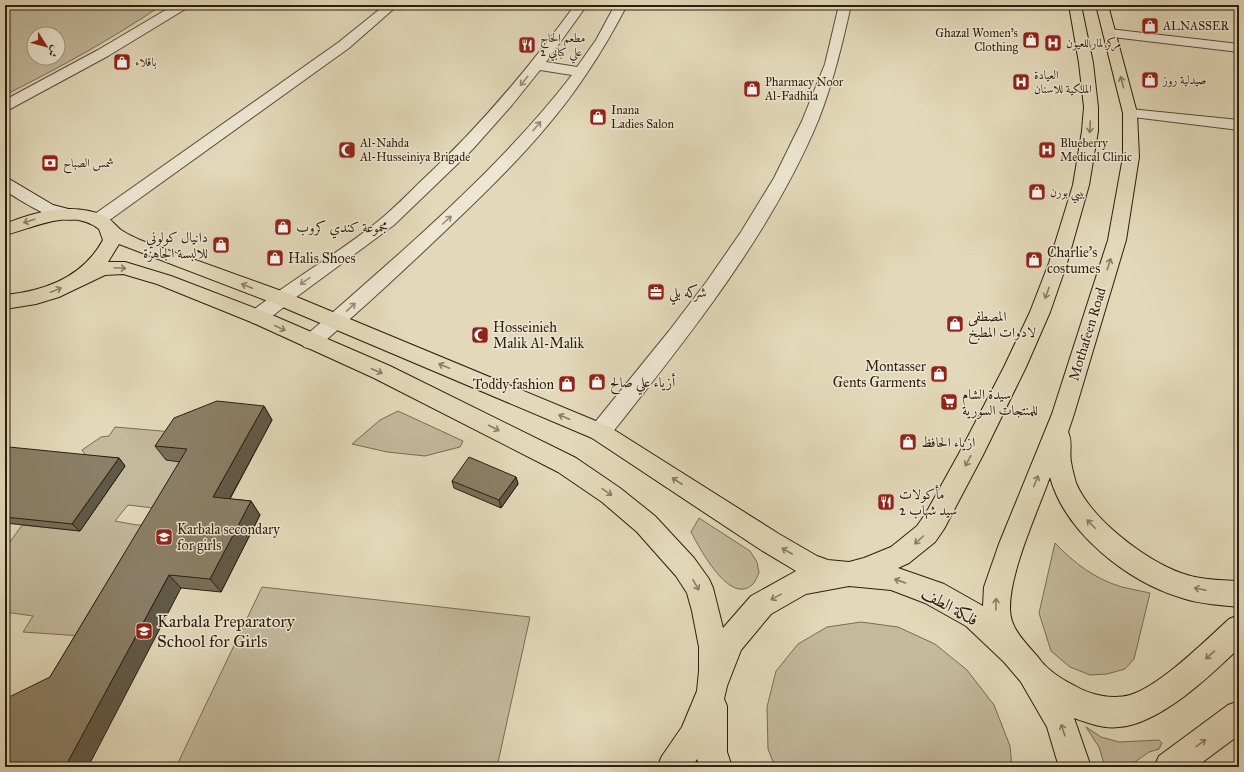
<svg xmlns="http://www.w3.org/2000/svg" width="1244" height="772" viewBox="0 0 1244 772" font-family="'IM FELL Great Primer',Amiri,serif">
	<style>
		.green { fill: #c4b99d; stroke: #786c56; fill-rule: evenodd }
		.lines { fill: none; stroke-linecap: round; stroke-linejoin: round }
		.minor-casing { stroke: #5a4d39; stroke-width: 2 }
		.tertiary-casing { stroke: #5a4d39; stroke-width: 2 }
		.secondary-casing { stroke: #2c1e0e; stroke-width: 2 }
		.primary-casing { stroke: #2c1e0e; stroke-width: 2 }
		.minor { fill: #ede6d2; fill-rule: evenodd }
		.tertiary { fill: #ede6d2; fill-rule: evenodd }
		.secondary { fill: #ede6d2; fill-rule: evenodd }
		.primary { fill: #e3d9ba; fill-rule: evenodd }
		.wall { fill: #786d59; stroke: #2c1e0e }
		.shaded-wall { fill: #615948; stroke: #2c1e0e }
		.building { fill: #8b7f67; stroke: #2c1e0e }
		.oneway { stroke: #968c7a }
		.oneway2 { stroke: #887c64 }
		.labels { text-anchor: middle; stroke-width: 3; stroke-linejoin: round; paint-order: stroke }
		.far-poi-label { font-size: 12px; fill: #2c1e0e; stroke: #ede6d2; text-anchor: start }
		.poi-label { font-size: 14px; fill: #2c1e0e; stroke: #ede6d2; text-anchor: start }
		.street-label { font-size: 14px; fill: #2c1e0e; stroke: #ede6d2 }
		.near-street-label { font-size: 17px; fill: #2c1e0e; stroke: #ede6d2 }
		.near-poi-label { font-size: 17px; fill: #2c1e0e; stroke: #ede6d2; text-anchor: start }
	</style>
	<rect width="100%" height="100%" fill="#e3d9ba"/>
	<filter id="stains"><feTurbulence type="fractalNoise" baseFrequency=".005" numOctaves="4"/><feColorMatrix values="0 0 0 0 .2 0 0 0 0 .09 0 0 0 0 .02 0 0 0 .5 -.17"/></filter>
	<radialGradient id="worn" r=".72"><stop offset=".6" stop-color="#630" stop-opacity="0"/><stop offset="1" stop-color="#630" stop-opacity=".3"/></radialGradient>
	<g class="green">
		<path d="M 5,5 L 162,5 C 112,39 59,68 5,95 ZM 34,34 L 58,34 L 58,58 L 34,58 Z"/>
		<path d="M 398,411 L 463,441 L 460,447 L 425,456 L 387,452 L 352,444 L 380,420 Z"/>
		<path d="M 115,427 L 184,433 L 197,463 L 170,510 L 128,505 L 115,521 L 137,525 L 149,525 L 82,636 L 23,632 L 33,616 L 5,612 L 5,549 L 22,525 L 80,531 L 90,462 L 82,450 L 101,437 L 109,436 Z"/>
		<path d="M 699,518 L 750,551 L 757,562 L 759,573 C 757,576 756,581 753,584 C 730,607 699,547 691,532 Z"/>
		<path d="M 1055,543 C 1074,563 1095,579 1122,587 C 1131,589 1141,591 1150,593 L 1134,659 L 1125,669 L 1107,674 L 1090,675 L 1070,667 L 1051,651 L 1039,613 Z"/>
		<path d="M 262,587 L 530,617 L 497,767 L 176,767 Z"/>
		<path d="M 861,622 L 898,627 L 935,644 L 967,670 L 994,705 L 1010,746 L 1012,767 L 775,767 L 768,749 L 767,707 L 776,671 L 798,644 L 827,627 Z"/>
		<path d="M 1086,727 L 1101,737 L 1119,742 L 1159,740 L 1162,743 L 1159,749 L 1149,752 L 1128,767 L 1105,767 L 1099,747 Z"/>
	</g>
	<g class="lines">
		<defs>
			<g id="minor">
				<path d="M 385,5 L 398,5 L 349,48 L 104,224 L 98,225 L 92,224 L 89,220 L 92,216 L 339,42 Z"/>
				<path d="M 839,5 L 851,5 C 842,45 833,83 818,121 C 770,236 685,341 608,438 L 600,441 L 592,438 L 588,432 L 592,426 L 669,331 L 707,281 L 741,232 L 774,178 L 802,121 L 825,64 Z"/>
				<path d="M 1109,29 L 1239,44 L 1239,52 L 1104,36 L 1103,33 L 1104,30 Z"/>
			</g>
			<g id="tertiary">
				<path d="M 174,5 L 189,5 L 187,8 L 108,56 L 10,109 L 5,110 L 5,100 L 98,50 Z"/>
				<path d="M 575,5 L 587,5 L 546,62 L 577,67 L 596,40 L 615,5 L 627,5 C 615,28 602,51 587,73 C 543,140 482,196 424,251 C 389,284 354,316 318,347 L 311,349 L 304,347 L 301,342 L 304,337 C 336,310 368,281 400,253 C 461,198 521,141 572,75 L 540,70 L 512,105 L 472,150 L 394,225 L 295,298 L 265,322 L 258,324 L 251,322 L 248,317 L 251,312 C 293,278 340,253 382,218 C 395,207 407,195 419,183 C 478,129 528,69 575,5 Z"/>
				<path d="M 1130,109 L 1239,120 L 1239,130 L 1125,116 L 1123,113 L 1125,110 Z"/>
			</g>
			<path id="secondary" d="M 5,179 L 11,180 L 53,205 L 76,211 L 79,215 L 76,219 C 54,224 24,202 5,191 Z"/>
			<g id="primary">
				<path d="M 1069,5 L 1081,5 L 1093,63 L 1098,107 L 1098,131 L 1089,185 L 1067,263 L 1050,312 L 1026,367 L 983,455 L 944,529 L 935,542 L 909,563 L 898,568 L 944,584 L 983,606 L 984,587 L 999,544 L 1052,414 L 1108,240 L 1123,157 L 1123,113 L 1096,5 L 1108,5 L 1137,113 L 1139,157 L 1126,240 L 1074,414 L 1068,432 C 1073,442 1069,451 1071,462 C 1072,468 1074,476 1076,483 C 1091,519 1145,560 1181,573 C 1199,580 1220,580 1239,581 L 1239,607 C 1220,605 1200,604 1182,598 C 1128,582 1065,533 1050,477 C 1037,513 1009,573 1010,610 C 1011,632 1029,645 1041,661 C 1049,671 1063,680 1075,686 C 1091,695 1112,700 1130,695 C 1160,686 1205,641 1229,619 L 1239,615 L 1239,648 C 1210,676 1160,724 1119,727 C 1103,729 1088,723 1074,718 L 1091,767 L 1059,767 L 1047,727 L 1021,682 L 1004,662 L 966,626 L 925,603 L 891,590 L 849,586 L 806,594 L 771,614 L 741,650 L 727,686 L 724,699 L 727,706 L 727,752 L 732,767 L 700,767 L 697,759 L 692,767 L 657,767 L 662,756 L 682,727 L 697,691 L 699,671 L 699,647 L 692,611 L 687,593 L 676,576 L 637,532 L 602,502 L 558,472 L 374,378 L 251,322 L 157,284 L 123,274 L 105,275 L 59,297 L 36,304 L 5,309 L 5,295 C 45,291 83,277 103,240 L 99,229 C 71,207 34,228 5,235 L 5,224 C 35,211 74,202 105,216 C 112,220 115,225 121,230 C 127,234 134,237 140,240 L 287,293 L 608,426 L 779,534 L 817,556 L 828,560 L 849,562 L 864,558 L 891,547 L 917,526 L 926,513 L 962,448 L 1004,367 L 1030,312 L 1049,263 L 1073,185 L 1082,131 L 1084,107 L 1079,63 ZM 119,244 L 273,303 L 592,438 L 761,550 L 796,571 L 751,596 L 723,628 L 713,588 L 709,579 L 694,558 L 655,516 L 620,488 L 576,458 L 390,366 L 265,312 L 171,276 L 125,262 L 108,262 Z"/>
				<path d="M 1239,701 L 1239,735 L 1196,767 L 1154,767 L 1159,756 L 1228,705 Z"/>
			</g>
		</defs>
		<use href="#minor" class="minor-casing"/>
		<use href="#tertiary" class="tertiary-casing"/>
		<use href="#secondary" class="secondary-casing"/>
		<use href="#primary" class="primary-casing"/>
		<use href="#minor" class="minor"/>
		<use href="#tertiary" class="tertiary"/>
		<use href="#secondary" class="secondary"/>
		<use href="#primary" class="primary"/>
	</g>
	<g class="wall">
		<path d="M 264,406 L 272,420 L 230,499 L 251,501 L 260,515 L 221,592 L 181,588 L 50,677 L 180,462 L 166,460 L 155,446 Z"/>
		<path d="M 5,451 L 119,458 L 125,466 L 80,531 L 5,523 Z"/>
		<path d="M 516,477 L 518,484 L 501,508 L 454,488 L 452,481 Z"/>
	</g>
	<g class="shaded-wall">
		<path d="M 264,406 L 272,420 L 223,511 L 213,497 Z"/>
		<path d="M 119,458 L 125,466 L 80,531 L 72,524 Z"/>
		<path d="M 516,477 L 518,484 L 501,508 L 499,500 Z"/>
		<path d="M 251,501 L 260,515 L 221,592 L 210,579 Z"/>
		<path d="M 169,575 L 181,588 L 88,767 L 65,767 Z"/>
	</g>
	<g class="building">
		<path d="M 217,401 L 264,406 L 213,497 L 251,501 L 210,579 L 169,575 L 65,767 L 5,767 L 5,699 L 50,677 L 187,449 L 155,446 L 174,418 Z"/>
		<path d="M 9,447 L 119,458 L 72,524 L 5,517 L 5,451 Z"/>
		<path d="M 469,457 L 516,477 L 499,500 L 452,481 Z"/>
	</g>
	<defs><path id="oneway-shaft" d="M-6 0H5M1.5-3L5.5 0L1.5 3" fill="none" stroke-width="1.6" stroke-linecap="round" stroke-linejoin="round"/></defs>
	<g class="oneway">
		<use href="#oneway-shaft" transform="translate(524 81) rotate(129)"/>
		<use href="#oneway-shaft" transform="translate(537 126) rotate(-49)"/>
		<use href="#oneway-shaft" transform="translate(447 220) rotate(-42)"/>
		<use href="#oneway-shaft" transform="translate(305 281) rotate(145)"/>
		<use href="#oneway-shaft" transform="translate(351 307) rotate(-43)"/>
	</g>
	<g class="oneway2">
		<use href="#oneway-shaft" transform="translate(1122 82) rotate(-105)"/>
		<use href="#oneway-shaft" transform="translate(1090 127) rotate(93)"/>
		<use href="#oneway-shaft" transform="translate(29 221) rotate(163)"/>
		<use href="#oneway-shaft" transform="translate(1109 264) rotate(-72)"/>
		<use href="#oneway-shaft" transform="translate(120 268) rotate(3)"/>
		<use href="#oneway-shaft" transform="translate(247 286) rotate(-159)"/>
		<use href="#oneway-shaft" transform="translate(56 290) rotate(-22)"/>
		<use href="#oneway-shaft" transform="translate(1047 293) rotate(110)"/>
		<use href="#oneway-shaft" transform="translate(280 328) rotate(25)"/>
		<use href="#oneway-shaft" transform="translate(444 366) rotate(-157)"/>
		<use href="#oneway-shaft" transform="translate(377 371) rotate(23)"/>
		<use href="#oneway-shaft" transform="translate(564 417) rotate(-157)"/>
		<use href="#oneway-shaft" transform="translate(494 428) rotate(27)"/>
		<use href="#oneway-shaft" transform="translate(968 461) rotate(118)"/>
		<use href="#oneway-shaft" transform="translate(677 481) rotate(-147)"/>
		<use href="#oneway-shaft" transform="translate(1036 481) rotate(-68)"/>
		<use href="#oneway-shaft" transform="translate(607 492) rotate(35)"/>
		<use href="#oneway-shaft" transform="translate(1091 524) rotate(-134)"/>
		<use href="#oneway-shaft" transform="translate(919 540) rotate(138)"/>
		<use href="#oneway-shaft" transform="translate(787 551) rotate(-150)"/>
		<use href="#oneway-shaft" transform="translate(900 581) rotate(-161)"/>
		<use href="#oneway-shaft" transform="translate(696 585) rotate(60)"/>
		<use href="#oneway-shaft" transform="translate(1200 589) rotate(-168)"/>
		<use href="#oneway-shaft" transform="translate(776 597) rotate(151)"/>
		<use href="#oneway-shaft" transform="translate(996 604) rotate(-88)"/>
		<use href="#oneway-shaft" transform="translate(1210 655) rotate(139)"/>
		<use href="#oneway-shaft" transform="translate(1063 730) rotate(-108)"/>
		<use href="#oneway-shaft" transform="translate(1201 743) rotate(-36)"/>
	</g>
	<defs>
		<symbol id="shop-square" viewBox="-11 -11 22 22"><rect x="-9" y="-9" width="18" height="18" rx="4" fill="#8f2418" stroke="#ede6d2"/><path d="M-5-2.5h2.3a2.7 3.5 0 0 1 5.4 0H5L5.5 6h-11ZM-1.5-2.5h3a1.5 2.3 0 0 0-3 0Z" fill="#fff"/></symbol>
		<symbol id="hospital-square" viewBox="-11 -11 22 22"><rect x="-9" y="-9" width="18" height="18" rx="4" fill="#8f2418" stroke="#ede6d2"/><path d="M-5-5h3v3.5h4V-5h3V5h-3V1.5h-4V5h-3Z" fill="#fff"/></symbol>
		<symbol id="restaurant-square" viewBox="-11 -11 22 22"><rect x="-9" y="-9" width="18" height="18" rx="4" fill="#8f2418" stroke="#ede6d2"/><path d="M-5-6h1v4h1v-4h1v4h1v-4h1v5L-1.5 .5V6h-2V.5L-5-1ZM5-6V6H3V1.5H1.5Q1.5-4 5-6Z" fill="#fff"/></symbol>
		<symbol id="mosque-square" viewBox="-11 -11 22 22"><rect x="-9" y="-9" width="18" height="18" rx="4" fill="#8f2418" stroke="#ede6d2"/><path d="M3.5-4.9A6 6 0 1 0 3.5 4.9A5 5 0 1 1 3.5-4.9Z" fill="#fff"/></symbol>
		<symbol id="bank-square" viewBox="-11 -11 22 22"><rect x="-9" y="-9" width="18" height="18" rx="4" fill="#8f2418" stroke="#ede6d2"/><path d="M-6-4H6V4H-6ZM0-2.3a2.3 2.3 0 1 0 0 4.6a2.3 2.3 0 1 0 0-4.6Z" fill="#fff"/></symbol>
		<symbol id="office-square" viewBox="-11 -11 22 22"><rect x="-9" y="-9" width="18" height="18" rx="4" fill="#8f2418" stroke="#ede6d2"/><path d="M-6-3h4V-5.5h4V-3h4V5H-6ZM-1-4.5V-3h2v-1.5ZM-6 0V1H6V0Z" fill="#fff"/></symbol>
		<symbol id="supermarket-square" viewBox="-11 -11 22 22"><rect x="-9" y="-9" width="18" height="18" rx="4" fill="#8f2418" stroke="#ede6d2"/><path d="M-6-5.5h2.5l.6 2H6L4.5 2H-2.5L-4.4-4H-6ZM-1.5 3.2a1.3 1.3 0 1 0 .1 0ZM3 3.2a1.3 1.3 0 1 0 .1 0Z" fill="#fff"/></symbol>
		<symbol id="school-square" viewBox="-11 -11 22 22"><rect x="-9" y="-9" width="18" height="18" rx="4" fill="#8f2418" stroke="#ede6d2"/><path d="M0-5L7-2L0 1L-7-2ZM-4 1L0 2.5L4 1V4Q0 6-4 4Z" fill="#fff"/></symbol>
	</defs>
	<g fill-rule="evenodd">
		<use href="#shop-square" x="1140" y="16" width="20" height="20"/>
		<use href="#shop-square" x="1021" y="30" width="20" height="20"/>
		<use href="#hospital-square" x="1043" y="33" width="20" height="20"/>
		<use href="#restaurant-square" x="517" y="35" width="20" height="20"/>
		<use href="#shop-square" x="112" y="52" width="20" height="20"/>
		<use href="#shop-square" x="1140" y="70" width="20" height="20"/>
		<use href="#hospital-square" x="1011" y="72" width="20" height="20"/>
		<use href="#shop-square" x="742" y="79" width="20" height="20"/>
		<use href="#shop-square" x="588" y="107" width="20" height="20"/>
		<use href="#mosque-square" x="337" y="140" width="20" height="20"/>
		<use href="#hospital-square" x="1037" y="140" width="20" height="20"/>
		<use href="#bank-square" x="40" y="153" width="20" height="20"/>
		<use href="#shop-square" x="1027" y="182" width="20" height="20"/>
		<use href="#shop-square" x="273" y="217" width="20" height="20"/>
		<use href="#shop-square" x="211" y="235" width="20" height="20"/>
		<use href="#shop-square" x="265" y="248" width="20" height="20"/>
		<use href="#shop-square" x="1024" y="250" width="20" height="20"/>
		<use href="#office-square" x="646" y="282" width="20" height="20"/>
		<use href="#shop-square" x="945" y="314" width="20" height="20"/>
		<use href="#mosque-square" x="470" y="325" width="20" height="20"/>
		<use href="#shop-square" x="929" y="364" width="20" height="20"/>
		<use href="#shop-square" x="587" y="372" width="20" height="20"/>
		<use href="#shop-square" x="557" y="374" width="20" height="20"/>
		<use href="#supermarket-square" x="939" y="392" width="20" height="20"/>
		<use href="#shop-square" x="898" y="432" width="20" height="20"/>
		<use href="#restaurant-square" x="876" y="492" width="20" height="20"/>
		<use href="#school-square" x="154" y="527" width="20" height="20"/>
		<use href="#school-square" x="134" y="621" width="20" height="20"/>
	</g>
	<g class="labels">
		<g class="far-poi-label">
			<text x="1163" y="30">ALNASSER</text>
			<text x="1018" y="37" text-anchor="end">Ghazal Women's<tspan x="1018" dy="14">Clothing</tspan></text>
			<text x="540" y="42">مطعم الحاج<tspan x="540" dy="14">علي كبابي 2</tspan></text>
			<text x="1066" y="47">مركز لمار للعيون</text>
			<text x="135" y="66">باقلاء</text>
			<text x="1034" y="79">العيادة<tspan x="1034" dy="14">الملكية للاسنان</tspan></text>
			<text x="1163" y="84">صيدلية روز</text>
			<text x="765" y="86">Pharmacy Noor<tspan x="765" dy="14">Al-Fadhila</tspan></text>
			<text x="611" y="114">Inana<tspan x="611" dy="14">Ladies Salon</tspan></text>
			<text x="360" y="147">Al-Nahda<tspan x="360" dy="14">Al-Husseiniya Brigade</tspan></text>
			<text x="1060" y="147">Blueberry<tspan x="1060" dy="14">Medical Clinic</tspan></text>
			<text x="63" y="167">شمس الصباح</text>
			<text x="1050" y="196">بيبي بورن</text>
		</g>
		<g class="poi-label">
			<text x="296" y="232">مجموعة كندي كروب</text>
			<text x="208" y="242" text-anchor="end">دانيال كولوني<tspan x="208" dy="16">للالبسة الجاهزة</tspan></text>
			<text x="1047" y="257">Charlie's<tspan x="1047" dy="16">costumes</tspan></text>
			<text x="288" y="263">Halis Shoes</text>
			<text x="669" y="297">شركه بلي</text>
			<text x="968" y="321">المصطفى<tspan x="968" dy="16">لادوات المطبخ</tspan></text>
			<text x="493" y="332">Hosseinieh<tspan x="493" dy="16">Malik Al-Malik</tspan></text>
			<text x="926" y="371" text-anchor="end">Montasser<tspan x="926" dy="16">Gents Garments</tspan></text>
			<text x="610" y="387">أزياء علي صالح</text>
			<text x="554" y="389" text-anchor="end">Toddy fashion</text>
			<text x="962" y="399">سيدة الشام<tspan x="962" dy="16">للمنتجات السورية</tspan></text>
			<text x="921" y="447">ازياء الحافظ</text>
			<text x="899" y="499">مأكولات<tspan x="899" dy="16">سيد شهاب 2</tspan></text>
			<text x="177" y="534">Karbala secondary<tspan x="177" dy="16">for girls</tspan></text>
		</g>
		<g class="street-label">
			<text transform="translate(1087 334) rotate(-73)" y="5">Mothafeen Road</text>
		</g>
		<g class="near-street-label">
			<text transform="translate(950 606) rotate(29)" y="6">فلكة الطف</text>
		</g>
		<g class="near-poi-label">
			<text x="157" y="627">Karbala Preparatory<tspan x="157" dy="20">School for Girls</tspan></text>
		</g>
	</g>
	<rect width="1244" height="772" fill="none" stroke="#e3d9ba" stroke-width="20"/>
	<rect x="6" y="6" width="1232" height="760" fill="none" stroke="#2c1e0e" stroke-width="2"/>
	<rect x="10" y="10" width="1224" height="752" fill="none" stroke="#2c1e0e"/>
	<g transform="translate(46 46) rotate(126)"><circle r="19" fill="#ede6d2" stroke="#a09684"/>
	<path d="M0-3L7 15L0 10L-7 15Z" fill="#8f2418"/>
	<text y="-6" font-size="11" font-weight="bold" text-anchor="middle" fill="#2c1e0e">ش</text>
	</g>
	<rect width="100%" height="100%" filter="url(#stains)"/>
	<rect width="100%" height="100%" fill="url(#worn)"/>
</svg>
